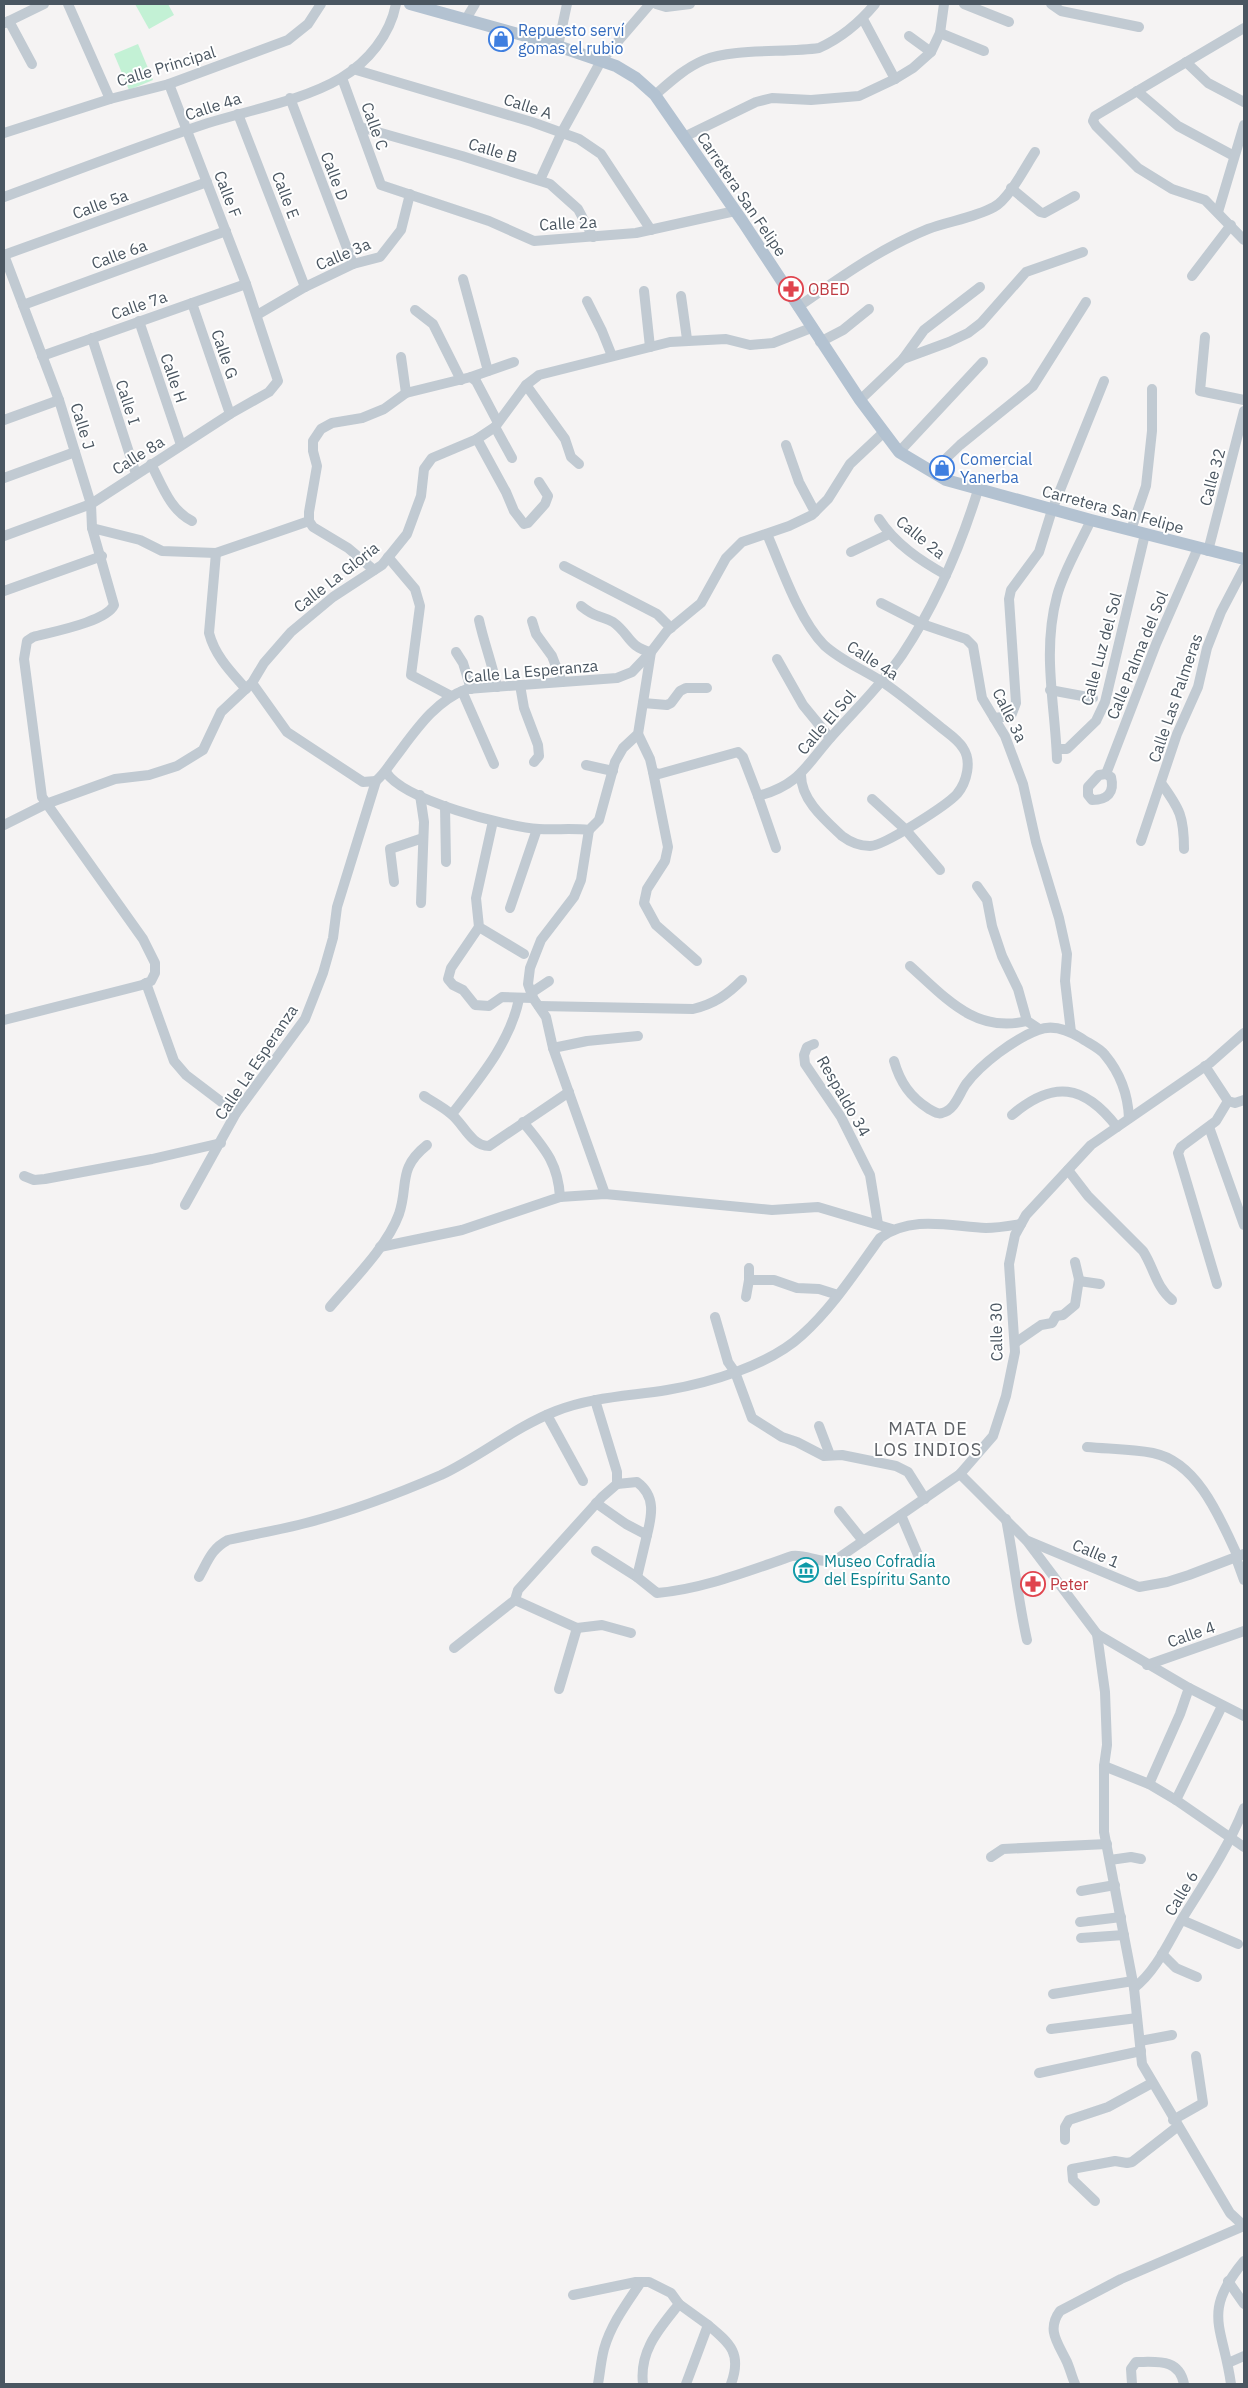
<svg xmlns="http://www.w3.org/2000/svg" width="1248" height="2388" viewBox="0 0 1248 2388" font-family="'IBM Plex Sans',sans-serif">
	<style>
		.green { fill: #c3f1d5 }
		.lines { fill: none; stroke-linecap: round; stroke-linejoin: round }
		.minor { stroke: #c1cad2; stroke-width: 10 }
		.major { stroke: #b3c2d1; stroke-width: 12 }
		.labels { text-anchor: middle; stroke-width: 4; stroke-linejoin: round; paint-order: stroke }
		.shop-label { font-size: 16px; fill: #366cbe; stroke: #fff; text-anchor: start }
		.street-label { font-size: 16px; fill: #4a5661; stroke: #fff }
		.health-label { font-size: 16px; fill: #be3a42; stroke: #fff; text-anchor: start }
		.culture-label { font-size: 16px; fill: #0d838f; stroke: #fff; text-anchor: start }
		.neighbourhood-label { font-size: 18px; letter-spacing: 1px; fill: #5f6368; stroke: #fff }
	</style>
	<rect width="100%" height="100%" fill="#f5f3f3"/>
	<g class="green">
		<path d="M 135,4 L 168,4 L 174,15 L 149,29 Z"/>
		<path d="M 138,44 L 153,80 L 129,90 L 114,54 Z"/>
	</g>
	<g class="lines">
		<g class="minor">
			<path d="M 68,4 L 110,99"/>
			<path d="M 656,4 L 666,7 L 690,4"/>
			<path d="M 964,4 L 1009,22"/>
			<path d="M 1051,4 L 1061,11 L 1139,27"/>
			<path d="M 466,19 L 475,4"/>
			<path d="M 863,19 L 895,79"/>
			<path d="M 9,21 L 32,64"/>
			<path d="M 5,23 L 44,4"/>
			<path d="M 1244,28 L 1095,116 L 1093,121 L 1096,126 L 1138,168 L 1172,189 L 1205,200 L 1244,240"/>
			<path d="M 940,33 L 984,51"/>
			<path d="M 909,36 L 931,52"/>
			<path d="M 558,46 L 567,4"/>
			<path d="M 1186,62 L 1208,83 L 1244,102"/>
			<path d="M 353,69 L 532,122 L 579,139 L 601,154 L 651,230"/>
			<path d="M 342,78 L 381,185 L 489,221 L 534,241 L 636,233 L 735,211"/>
			<path d="M 1137,91 L 1178,126 L 1234,156"/>
			<path d="M 655,95 C 670,82 685,68 704,60 C 732,48 787,53 819,48 C 841,38 860,22 875,4"/>
			<path d="M 290,98 L 353,264"/>
			<path d="M 238,114 L 305,287"/>
			<path d="M 360,127 L 462,156 L 550,184 L 578,209 L 593,237"/>
			<path d="M 4,133 L 110,99 L 169,84 L 288,40 L 308,24 L 321,4"/>
			<path d="M 684,137 L 756,102 L 772,98 L 811,100 L 859,96 L 895,79 L 913,68 L 931,52 L 940,33 L 944,4"/>
			<path d="M 540,180 L 562,132 L 601,61 L 650,4"/>
			<path d="M 1011,188 L 1040,212 L 1044,213 L 1075,196"/>
			<path d="M 4,197 C 72,172 139,146 208,123 C 250,110 304,100 341,78 C 368,62 390,35 396,4"/>
			<path d="M 1218,212 L 1244,125"/>
			<path d="M 4,255 L 59,400 L 91,504 L 92,528 L 114,605 C 106,622 51,632 33,637 L 27,641 L 24,659 L 42,797 L 143,939 L 155,963 L 155,973 L 151,981 L 142,985 L 4,1020"/>
			<path d="M 4,255 L 207,182"/>
			<path d="M 1192,276 L 1231,225"/>
			<path d="M 463,279 L 488,371"/>
			<path d="M 644,291 L 650,347"/>
			<path d="M 681,296 L 687,339"/>
			<path d="M 587,301 L 602,331 L 612,356"/>
			<path d="M 192,303 L 230,414"/>
			<path d="M 23,305 L 226,231"/>
			<path d="M 798,307 C 839,278 881,248 928,229 C 949,221 974,218 994,207 C 1009,199 1025,167 1035,152"/>
			<path d="M 415,310 L 433,324 L 461,380"/>
			<path d="M 257,315 L 305,287 L 353,264 L 380,257 L 401,230 L 410,194"/>
			<path d="M 139,321 L 181,445"/>
			<path d="M 1205,337 L 1200,391 L 1244,400"/>
			<path d="M 92,338 L 136,474"/>
			<path d="M 820,342 L 843,330 L 869,309"/>
			<path d="M 42,356 L 246,284"/>
			<path d="M 401,357 L 406,393"/>
			<path d="M 903,359 L 924,330 L 980,287"/>
			<path d="M 471,377 L 514,362"/>
			<path d="M 526,385 L 565,439 L 571,457 L 579,464"/>
			<path d="M 860,400 L 903,359 L 949,342 L 968,333 L 981,323 L 1026,272 L 1083,252"/>
			<path d="M 4,420 L 59,400"/>
			<path d="M 495,427 L 512,458"/>
			<path d="M 477,439 L 506,492 L 514,511 L 524,524 L 528,523 L 545,504 L 548,496 L 539,482"/>
			<path d="M 786,445 L 799,482 L 815,512"/>
			<path d="M 899,452 L 983,362"/>
			<path d="M 151,464 C 162,485 170,510 192,521"/>
			<path d="M 932,472 L 960,445 L 1033,386 L 1086,302"/>
			<path d="M 4,478 L 75,452"/>
			<path d="M 879,519 C 895,544 921,561 946,575"/>
			<path d="M 92,528 L 140,540 L 162,551 L 216,553 L 309,521"/>
			<path d="M 1131,530 L 1146,486 L 1152,431 L 1152,389"/>
			<path d="M 767,534 C 781,566 799,620 824,645 C 840,660 862,669 881,681 C 901,694 919,710 938,725 C 946,732 958,739 963,748 C 972,761 967,782 957,794 C 947,805 884,846 870,846 C 860,846 850,842 842,836 C 825,820 801,800 801,775"/>
			<path d="M 4,536 L 91,504 L 230,414 L 269,392 L 278,381 L 246,284 L 169,84"/>
			<path d="M 1208,551 L 1244,411"/>
			<path d="M 851,552 L 889,534"/>
			<path d="M 216,553 L 209,633 C 215,656 231,672 246,689"/>
			<path d="M 388,557 L 415,589 L 420,606 L 411,675 L 451,696"/>
			<path d="M 564,566 L 657,614 L 671,628"/>
			<path d="M 374,570 L 348,548 L 313,527 L 309,521 L 309,512 L 317,466 L 313,451 L 313,441 L 321,429 L 332,423 L 362,418 L 384,409 L 406,393 L 471,377 L 476,381 L 497,421"/>
			<path d="M 4,591 L 102,556"/>
			<path d="M 881,603 L 922,624 L 966,639 L 973,646 L 982,698 L 1005,736 L 1023,784 L 1036,842 L 1059,918 L 1067,954 L 1065,981 L 1071,1032"/>
			<path d="M 479,620 C 484,643 492,663 497,687"/>
			<path d="M 532,621 L 536,634 L 552,656 L 562,682"/>
			<path d="M 456,652 L 463,663 L 471,689"/>
			<path d="M 777,659 L 803,705 L 830,738"/>
			<path d="M 252,683 L 287,732 L 363,782 L 376,781"/>
			<path d="M 520,685 L 524,708 L 538,745 L 539,756 L 534,762"/>
			<path d="M 1050,690 L 1093,698"/>
			<path d="M 462,691 L 494,764"/>
			<path d="M 643,703 L 667,705 L 671,703 L 680,691 L 686,688 L 707,688"/>
			<path d="M 994,718 L 1011,716 L 1016,703 L 1009,599 L 1011,590 L 1039,552 L 1052,510 L 1104,381"/>
			<path d="M 638,734 L 650,759 L 653,772 L 659,774 L 738,752 L 743,757 L 758,796 C 800,785 806,765 833,735 C 856,709 882,684 902,655 C 936,604 960,548 978,490"/>
			<path d="M 1057,749 L 1067,749 L 1096,721 L 1105,702 L 1145,534"/>
			<path d="M 1057,759 C 1055,704 1042,652 1057,596 C 1063,572 1080,544 1091,520"/>
			<path d="M 586,765 L 613,771"/>
			<path d="M 386,772 C 403,800 506,827 539,829 C 556,830 572,828 589,830 L 599,820 L 615,762 L 623,748 L 638,734 L 651,652 C 628,647 630,634 613,622 C 608,619 603,618 598,616 C 592,614 586,610 581,606"/>
			<path d="M 653,772 L 668,847 L 665,861 L 647,889 L 644,903 L 656,925 L 697,961"/>
			<path d="M 1106,774 L 1156,644 L 1198,548"/>
			<path d="M 1106,774 L 1111,777 C 1115,793 1107,800 1092,800 L 1088,795 L 1088,787 L 1099,775 Z"/>
			<path d="M 1161,783 C 1180,809 1184,817 1184,849"/>
			<path d="M 420,795 L 424,822 L 421,903"/>
			<path d="M 758,796 L 776,848"/>
			<path d="M 872,799 L 905,829 L 940,870"/>
			<path d="M 445,806 L 446,862"/>
			<path d="M 493,821 L 476,898 L 479,927 L 524,954"/>
			<path d="M 4,825 L 46,804 L 115,779 L 149,775 L 177,766 L 203,750 L 221,712 L 252,683 L 264,663 L 291,632 L 333,597 L 382,565 L 407,534 L 421,496 L 424,469 L 432,458 L 477,439 L 495,427 L 526,385 L 539,375 L 670,342 L 726,339 L 750,345 L 773,343 L 811,328"/>
			<path d="M 589,830 L 581,880 L 574,897 L 541,940 L 530,968 L 528,984 L 533,998 L 546,1017 L 553,1048 L 605,1194"/>
			<path d="M 1141,841 L 1177,734 L 1198,687 L 1207,648 L 1221,612 L 1244,568"/>
			<path d="M 394,882 L 390,849 L 423,838"/>
			<path d="M 977,886 L 987,900 L 992,926 L 1002,956 L 1018,989 L 1027,1021 L 1039,1029"/>
			<path d="M 510,908 L 537,829"/>
			<path d="M 479,927 L 451,968 L 448,979 L 453,985 L 463,990 L 475,1005 L 489,1006 L 502,997 L 533,998"/>
			<path d="M 910,966 C 945,997 975,1034 1027,1021"/>
			<path d="M 146,983 L 174,1061 L 186,1075 L 236,1113"/>
			<path d="M 531,993 L 549,981"/>
			<path d="M 539,1006 L 693,1009 C 714,1004 727,995 742,980"/>
			<path d="M 814,1044 L 807,1047 L 804,1055 L 805,1064 L 841,1117 L 870,1175 L 878,1224"/>
			<path d="M 553,1048 L 587,1041 L 638,1036"/>
			<path d="M 894,1061 C 900,1082 910,1097 929,1109 C 933,1111 937,1115 942,1113 C 955,1110 959,1094 966,1084 C 981,1064 1014,1039 1038,1030 C 1053,1024 1068,1030 1081,1038 C 1088,1043 1100,1048 1105,1055 C 1120,1073 1128,1095 1129,1118"/>
			<path d="M 1205,1066 L 1228,1101 L 1235,1103 L 1244,1100"/>
			<path d="M 424,1096 C 433,1102 443,1107 451,1114 C 463,1123 471,1146 489,1146 L 569,1092"/>
			<path d="M 452,1114 C 479,1079 510,1043 519,999"/>
			<path d="M 1012,1115 C 1053,1080 1084,1084 1117,1127"/>
			<path d="M 1209,1127 L 1244,1225"/>
			<path d="M 1068,1170 L 1088,1196 L 1143,1251 C 1154,1268 1156,1287 1172,1300"/>
			<path d="M 24,1176 L 34,1180 L 45,1179 L 152,1159 L 221,1143"/>
			<path d="M 560,1197 L 605,1194 L 772,1210 L 818,1207 L 892,1229"/>
			<path d="M 185,1205 L 236,1113 L 305,1019 L 323,973 L 333,938 L 337,907 L 376,781 C 384,774 388,767 394,759 C 414,733 434,701 467,689 L 617,678 L 632,672 L 651,652 L 667,631 L 701,603 L 726,558 L 742,542 L 789,526 L 812,515 L 828,499 L 850,464 L 883,433"/>
			<path d="M 380,1247 L 462,1230 L 560,1197 C 558,1162 544,1148 523,1122"/>
			<path d="M 749,1268 L 749,1280 L 774,1280 L 797,1288 L 819,1289 L 838,1295"/>
			<path d="M 1079,1281 L 1100,1284"/>
			<path d="M 1217,1284 L 1178,1153 L 1181,1147 L 1216,1121 L 1228,1101"/>
			<path d="M 746,1297 L 749,1280"/>
			<path d="M 330,1307 C 352,1281 387,1247 399,1214 C 409,1184 397,1169 427,1145"/>
			<path d="M 715,1317 L 728,1362 L 735,1372 L 752,1418 L 782,1437 L 797,1442 L 824,1456 L 842,1455 L 896,1466 L 908,1472 L 925,1499"/>
			<path d="M 1015,1343 L 1041,1325 L 1052,1323 L 1056,1316 L 1063,1315 L 1075,1305 L 1079,1279 L 1075,1262"/>
			<path d="M 547,1415 L 583,1481"/>
			<path d="M 819,1426 L 830,1455"/>
			<path d="M 1087,1447 C 1109,1449 1131,1449 1153,1453 C 1198,1462 1221,1520 1238,1557"/>
			<path d="M 960,1474 L 1026,1540 L 1139,1587 L 1167,1582 L 1189,1575 L 1244,1554"/>
			<path d="M 596,1503 L 626,1524 L 647,1535 C 652,1515 656,1496 637,1482 L 617,1484"/>
			<path d="M 839,1511 L 863,1541"/>
			<path d="M 901,1515 L 918,1555"/>
			<path d="M 1006,1519 C 1014,1560 1018,1600 1027,1640"/>
			<path d="M 1027,1541 L 1097,1634 L 1189,1688 L 1244,1716"/>
			<path d="M 596,1551 L 637,1577 L 647,1535"/>
			<path d="M 1236,1558 L 1244,1580"/>
			<path d="M 199,1577 C 208,1561 211,1549 228,1540 C 254,1534 280,1530 306,1523 C 352,1511 397,1494 441,1475 C 481,1456 515,1427 556,1411 C 591,1397 630,1396 667,1390 C 709,1383 770,1365 802,1335 C 833,1307 856,1271 880,1238 C 911,1215 949,1226 986,1228 C 997,1228 1009,1226 1021,1224"/>
			<path d="M 637,1577 L 657,1593 C 703,1589 748,1571 792,1556 C 808,1554 820,1565 837,1559 L 960,1474 L 993,1436 L 1006,1396 L 1015,1352 L 1009,1264 L 1015,1235 L 1026,1215 L 1091,1145 L 1210,1063 L 1244,1033"/>
			<path d="M 515,1600 L 577,1628 L 602,1625 L 631,1633"/>
			<path d="M 454,1648 L 515,1600 L 518,1590 L 602,1497 L 617,1484 L 617,1472 L 595,1400"/>
			<path d="M 1147,1665 L 1244,1631"/>
			<path d="M 559,1689 L 577,1628"/>
			<path d="M 1104,1766 L 1149,1784 L 1176,1800 L 1244,1847"/>
			<path d="M 1149,1784 L 1180,1714 L 1189,1688"/>
			<path d="M 1176,1800 L 1222,1706"/>
			<path d="M 991,1857 L 1003,1849 L 1107,1844"/>
			<path d="M 1110,1860 L 1131,1857 L 1141,1859"/>
			<path d="M 1081,1891 L 1115,1885"/>
			<path d="M 1182,1920 L 1238,1944"/>
			<path d="M 1080,1922 L 1121,1917"/>
			<path d="M 1081,1938 L 1124,1935"/>
			<path d="M 1162,1954 L 1176,1968 L 1197,1977"/>
			<path d="M 1134,1988 C 1156,1971 1168,1943 1182,1919 C 1205,1882 1228,1848 1244,1808"/>
			<path d="M 1053,1994 L 1133,1981"/>
			<path d="M 1051,2029 L 1137,2018"/>
			<path d="M 1140,2041 L 1172,2035"/>
			<path d="M 1039,2073 L 1141,2051"/>
			<path d="M 1173,2120 L 1203,2103 L 1196,2056"/>
			<path d="M 1065,2140 L 1065,2127 L 1069,2120 L 1108,2107 L 1152,2083"/>
			<path d="M 1095,2201 L 1073,2180 L 1072,2169 L 1115,2161 L 1127,2163 L 1132,2162 L 1177,2127"/>
			<path d="M 1228,2281 L 1244,2304"/>
			<path d="M 573,2295 L 636,2282 L 649,2282 L 671,2293 L 679,2304 L 708,2325 L 686,2384"/>
			<path d="M 708,2325 C 731,2344 742,2354 731,2384"/>
			<path d="M 1228,2363 L 1244,2356"/>
			<path d="M 598,2384 C 600,2373 601,2360 604,2349 C 611,2324 627,2303 641,2282"/>
			<path d="M 643,2384 C 639,2350 660,2328 679,2304"/>
			<path d="M 1075,2384 C 1072,2377 1070,2369 1067,2362 C 1058,2343 1046,2330 1060,2311 L 1121,2279 L 1244,2226 L 1230,2213 L 1142,2064 L 1134,1988 L 1104,1832 L 1104,1766 L 1107,1745 L 1105,1692 L 1097,1634"/>
			<path d="M 1132,2384 L 1131,2369 L 1136,2362 C 1157,2362 1179,2358 1184,2384"/>
			<path d="M 1231,2384 C 1223,2326 1201,2313 1244,2261"/>
		</g>
		<path class="major" d="M 410,4 L 540,40 L 616,66 L 636,78 L 655,95 L 743,222 L 860,400 L 899,452 L 946,480 L 1091,520 L 1244,559"/>
	</g>
	<defs>
		<symbol id="shop-ring" viewBox="-11 -11 22 22"><circle r="9.5" fill="#fff" stroke="#3f7fe0" stroke-width="1.5"/><path d="M-5-2.5h2.3a2.7 3.5 0 0 1 5.4 0H5L5.5 6h-11ZM-1.5-2.5h3a1.5 2.3 0 0 0-3 0Z" fill="#3f7fe0"/></symbol>
		<symbol id="pharmacy-ring" viewBox="-11 -11 22 22"><circle r="9.5" fill="#fff" stroke="#e0444e" stroke-width="1.5"/><path d="M-2-6h4v4h4v4h-4v4h-4v-4h-4v-4h4Z" fill="#e0444e"/></symbol>
		<symbol id="museum-ring" viewBox="-11 -11 22 22"><circle r="9.5" fill="#fff" stroke="#0f9aa8" stroke-width="1.5"/><path d="M0-6L6-3V-2H-6V-3ZM-5-1h2V3h-2ZM-1-1h2V3h-2ZM3-1h2V3H3ZM-6 4H6V6H-6Z" fill="#0f9aa8"/></symbol>
	</defs>
	<g fill-rule="evenodd">
		<use href="#shop-ring" x="487" y="25" width="28" height="28"/>
		<use href="#pharmacy-ring" x="777" y="275" width="28" height="28"/>
		<use href="#shop-ring" x="928" y="454" width="28" height="28"/>
		<use href="#museum-ring" x="792" y="1556" width="28" height="28"/>
		<use href="#pharmacy-ring" x="1019" y="1570" width="28" height="28"/>
	</g>
	<g class="labels">
		<g class="shop-label">
			<text x="518" y="36">Repuesto serví<tspan x="518" dy="18">gomas el rubio</tspan></text>
			<text x="960" y="465">Comercial<tspan x="960" dy="18">Yanerba</tspan></text>
		</g>
		<g class="street-label">
			<text transform="translate(166 66) rotate(-17)" y="6">Calle Principal</text>
			<text transform="translate(213 106) rotate(-18)" y="6">Calle 4a</text>
			<text transform="translate(528 106) rotate(18)" y="6">Calle A</text>
			<text transform="translate(375 126) rotate(70)" y="6">Calle C</text>
			<text transform="translate(493 150) rotate(17)" y="6">Calle B</text>
			<text transform="translate(335 176) rotate(69)" y="6">Calle D</text>
			<text transform="translate(228 194) rotate(69)" y="6">Calle F</text>
			<text transform="translate(742 194) rotate(56)" y="6">Carretera San Felipe</text>
			<text transform="translate(286 195) rotate(69)" y="6">Calle E</text>
			<text transform="translate(100 204) rotate(-20)" y="6">Calle 5a</text>
			<text transform="translate(568 223) rotate(-3)" y="6">Calle 2a</text>
			<text transform="translate(119 254) rotate(-20)" y="6">Calle 6a</text>
			<text transform="translate(343 254) rotate(-23)" y="6">Calle 3a</text>
			<text transform="translate(139 305) rotate(-19)" y="6">Calle 7a</text>
			<text transform="translate(225 354) rotate(71)" y="6">Calle G</text>
			<text transform="translate(174 378) rotate(71)" y="6">Calle H</text>
			<text transform="translate(128 402) rotate(72)" y="6">Calle I</text>
			<text transform="translate(83 426) rotate(73)" y="6">Calle J</text>
			<text transform="translate(138 455) rotate(-32)" y="6">Calle 8a</text>
			<text transform="translate(1212 477) rotate(-75)" y="6">Calle 32</text>
			<text transform="translate(1113 509) rotate(15)" y="6">Carretera San Felipe</text>
			<text transform="translate(921 537) rotate(39)" y="6">Calle 2a</text>
			<text transform="translate(336 577) rotate(-38)" y="6">Calle La Gloria</text>
			<text transform="translate(1101 649) rotate(-75)" y="6">Calle Luz del Sol</text>
			<text transform="translate(1137 655) rotate(-68)" y="6">Calle Palma del Sol</text>
			<text transform="translate(873 660) rotate(33)" y="6">Calle 4a</text>
			<text transform="translate(531 671) rotate(-5)" y="6">Calle La Esperanza</text>
			<text transform="translate(1175 698) rotate(-71)" y="6">Calle Las Palmeras</text>
			<text transform="translate(1010 715) rotate(64)" y="6">Calle 3a</text>
			<text transform="translate(826 722) rotate(-49)" y="6">Calle El Sol</text>
			<text transform="translate(256 1062) rotate(-56)" y="6">Calle La Esperanza</text>
			<text transform="translate(844 1096) rotate(60)" y="6">Respaldo 34</text>
			<text transform="translate(996 1332) rotate(-91)" y="6">Calle 30</text>
			<text transform="translate(1096 1553) rotate(23)" y="6">Calle 1</text>
			<text transform="translate(1191 1634) rotate(-19)" y="6">Calle 4</text>
			<text transform="translate(1181 1893) rotate(-59)" y="6">Calle 6</text>
		</g>
		<g class="health-label">
			<text x="808" y="295">OBED</text>
			<text x="1050" y="1590">Peter</text>
		</g>
		<g class="culture-label">
			<text x="824" y="1567">Museo Cofradía<tspan x="824" dy="18">del Espíritu Santo</tspan></text>
		</g>
		<g class="neighbourhood-label">
			<text x="928" y="1435">MATA DE<tspan x="928" dy="21">LOS INDIOS</tspan></text>
		</g>
	</g>
	<rect width="1248" height="2388" fill="none" stroke="#4a5661" stroke-width="10"/>
</svg>
